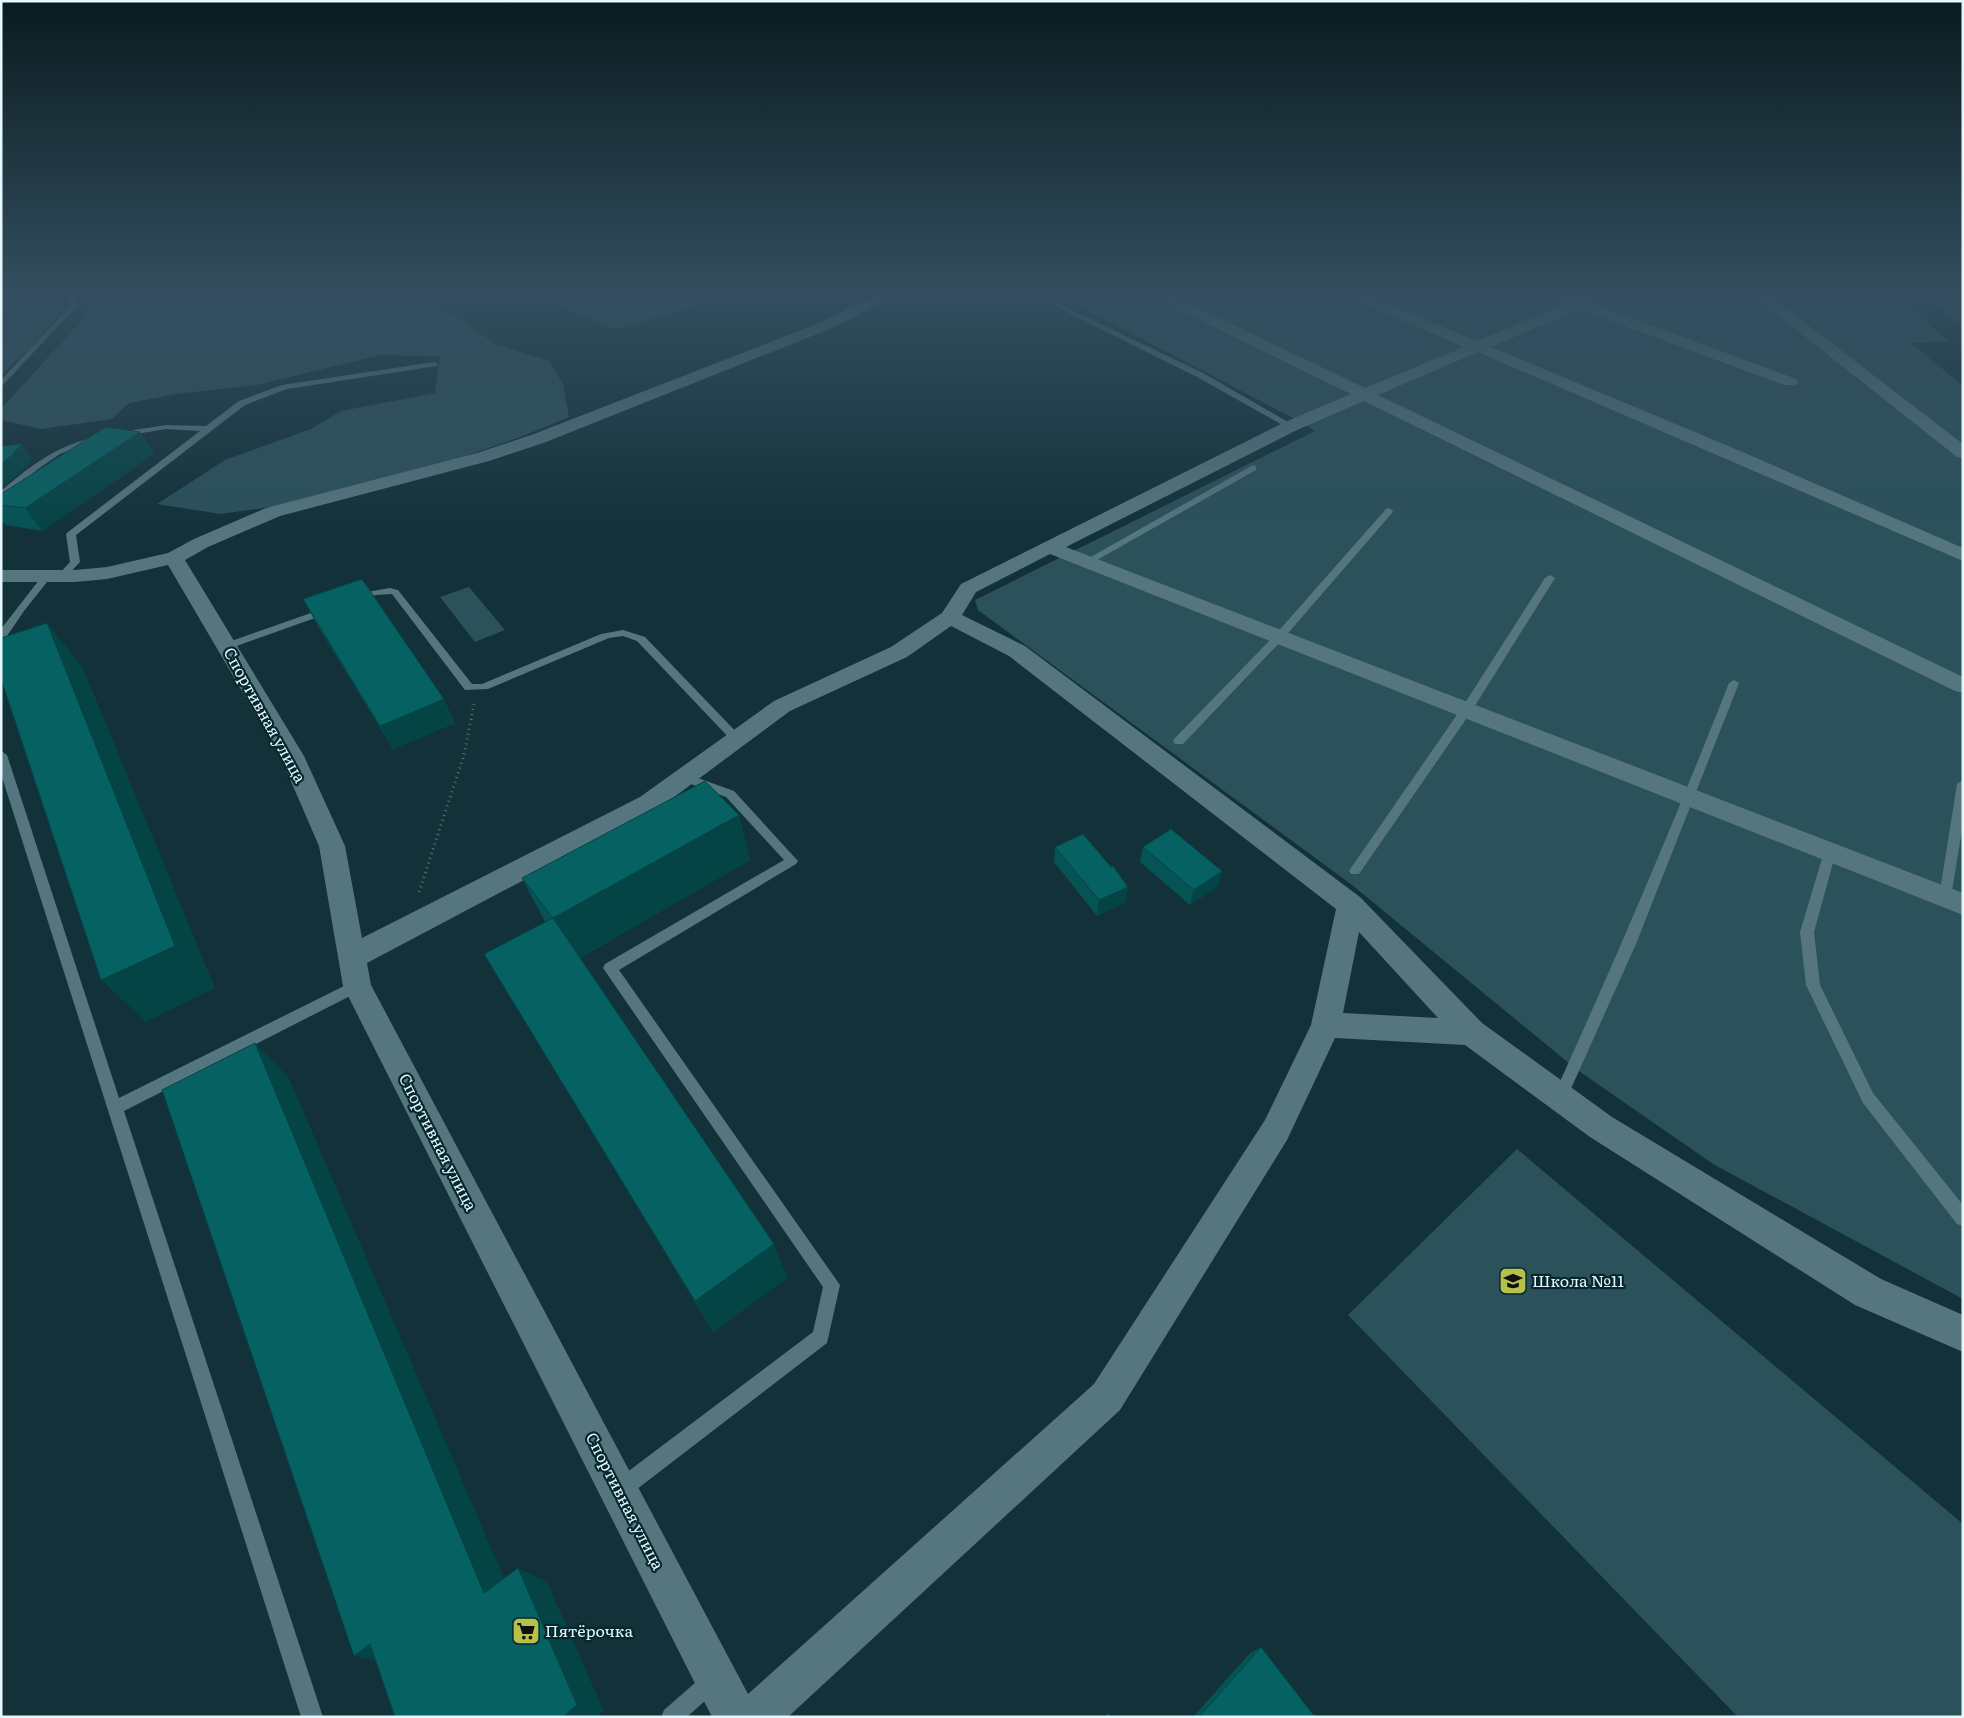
<svg xmlns="http://www.w3.org/2000/svg" width="1964" height="1718" viewBox="0 0 1964 1718" font-family="Literata,serif">
	<style>
		.green { fill: #2b515b }
		.lines { fill: none; stroke-linecap: round; stroke-linejoin: round }
		.path { stroke: #546f76; stroke-width: 3; stroke-dasharray: 1 4; stroke-linecap: butt }
		.lane { fill: #56767f; fill-rule: evenodd }
		.street { fill: #56767f; fill-rule: evenodd }
		.wall { fill: #055354 }
		.shaded-wall { fill: #044445 }
		.building { fill: #066162; stroke: #044445 }
		.labels { text-anchor: middle; stroke-width: 4.5; stroke-linejoin: round; paint-order: stroke }
		.near-street-label { font-size: 16px; fill: #e6f8fd; stroke: #07272f }
		.near-poi-label { font-size: 16px; fill: #e6f8fd; stroke: #07272f; text-anchor: start }
	</style>
	<rect width="100%" height="100%" fill="#123139"/>
	<g class="green">
		<path d="M 1,292 L 57,292 L 63,309 L 31,347 L 1,375 Z"/>
		<path d="M 85,292 L 274,292 L 275,294 L 312,292 L 391,292 L 452,314 L 497,345 L 549,361 L 563,384 L 569,417 L 523,436 L 440,465 L 324,499 L 221,514 L 157,504 L 225,460 L 311,429 L 341,411 L 435,393 L 440,356 L 380,355 L 257,385 L 176,394 L 129,403 L 112,419 L 41,429 L 1,420 L 1,409 L 91,310 L 84,295 Z"/>
		<path d="M 529,292 L 744,292 L 615,329 Z"/>
		<path d="M 1053,292 L 1891,292 L 1949,341 L 1911,343 L 1963,386 L 1963,1299 L 1713,1164 L 1576,1069 L 1352,885 L 978,610 L 975,600 L 1315,431 L 1295,419 Z"/>
		<path d="M 1922,292 L 1963,292 L 1963,326 Z"/>
		<path d="M 469,587 L 505,630 L 475,642 L 440,597 Z"/>
		<path d="M 1517,1149 L 1963,1524 L 1963,1717 L 1738,1717 L 1348,1315 Z"/>
	</g>
	<g class="lines">
		<path class="path" d="M 419,892 L 464,755 L 474,704"/>
		<g class="lane">
			<path d="M 66,292 L 72,292 L 77,306 L 1,387 L 1,380 L 70,306 Z"/>
			<path d="M 1037,292 L 1044,292 L 1061,305 L 1203,373 L 1295,426 L 1288,428 L 1197,377 L 1057,307 Z"/>
			<path d="M 434,362 L 438,364 L 437,366 L 287,389 L 245,405 L 76,535 L 80,562 L 65,578 L 62,579 L 57,576 L 70,562 L 66,534 L 68,532 L 200,431 L 166,429 L 124,436 L 121,436 L 121,432 L 166,425 L 206,426 L 239,401 L 282,385 Z"/>
			<path d="M 100,436 L 104,438 L 103,440 L 86,444 L 60,454 L 38,469 L 1,499 L 1,491 C 34,463 57,445 100,436 Z"/>
			<path d="M 1253,465 L 1256,466 L 1256,470 L 1090,564 L 1084,564 L 1082,562 Z"/>
			<path d="M 1389,508 L 1393,511 L 1392,513 L 1283,639 L 1183,744 L 1175,744 L 1173,741 L 1175,738 L 1275,635 L 1386,509 Z"/>
			<path d="M 46,574 L 51,577 L 24,611 L 5,639 L 1,640 L 1,629 L 43,575 Z"/>
			<path d="M 1550,575 L 1555,578 L 1471,712 L 1359,874 L 1351,874 L 1349,871 L 1351,868 L 1463,706 L 1545,578 Z"/>
			<path d="M 390,588 L 398,590 L 472,684 L 482,684 L 601,634 L 623,630 L 645,637 L 743,739 L 741,742 L 733,742 L 637,641 L 623,636 L 609,638 L 488,689 L 465,690 L 392,594 L 376,595 L 356,602 L 351,599 L 367,592 Z"/>
			<path d="M 328,607 L 333,610 L 332,612 L 231,648 L 223,648 L 222,646 L 223,644 Z"/>
			<path d="M 1734,680 L 1739,683 L 1636,944 L 1565,1102 L 1560,1104 L 1555,1102 L 1553,1097 C 1615,961 1674,823 1729,683 Z"/>
			<path d="M 1,751 L 7,755 L 119,1098 L 352,982 L 357,980 L 362,982 L 364,986 L 362,990 L 124,1111 L 323,1717 L 301,1717 L 1,774 Z"/>
			<path d="M 684,773 L 734,791 L 798,861 L 796,864 L 619,970 L 840,1285 L 827,1343 L 628,1496 L 621,1498 L 614,1496 L 612,1489 L 614,1482 L 813,1332 L 823,1287 L 603,968 L 605,964 L 784,860 L 726,797 L 680,780 L 678,777 L 680,774 Z"/>
			<path d="M 1963,780 L 1963,824 L 1951,897 L 1950,901 L 1940,901 L 1939,897 L 1957,784 Z"/>
			<path d="M 1830,847 L 1834,849 L 1836,852 L 1814,932 L 1820,985 L 1873,1093 L 1963,1205 L 1963,1226 L 1957,1224 L 1863,1103 L 1806,985 L 1800,932 L 1824,852 L 1826,849 Z"/>
			<path d="M 711,1672 L 718,1675 L 721,1682 L 718,1689 L 687,1717 L 661,1717 L 664,1710 L 704,1675 Z"/>
		</g>
		<g class="street">
			<path d="M 881,292 L 899,292 L 897,295 L 832,328 L 546,442 L 489,461 L 280,516 L 208,547 L 185,560 L 304,756 L 345,846 L 362,938 L 640,797 L 774,701 L 891,647 L 942,613 L 961,584 L 1285,422 L 1351,394 L 1149,295 L 1147,292 L 1165,292 L 1365,388 L 1464,347 L 1343,295 L 1341,292 L 1360,292 L 1477,341 L 1566,304 L 1542,295 L 1540,292 L 1560,292 L 1578,299 L 1594,292 L 1613,292 L 1611,295 L 1591,303 L 1796,379 L 1798,382 L 1796,385 L 1784,385 L 1579,309 L 1491,347 L 1745,453 L 1963,548 L 1963,561 L 1478,352 L 1378,395 L 1963,677 L 1963,693 L 1955,691 L 1364,401 L 1297,430 L 1066,547 L 1963,893 L 1963,915 L 1050,554 L 976,592 L 962,615 L 1025,646 L 1360,897 L 1482,1023 L 1612,1117 L 1881,1279 L 1963,1315 L 1963,1352 L 1855,1305 L 1590,1137 L 1465,1045 L 1335,1038 L 1287,1140 L 1120,1410 L 788,1717 L 712,1717 L 343,986 L 319,846 L 280,756 L 168,565 L 107,579 L 75,582 L 1,582 L 1,570 L 75,570 L 107,567 L 168,553 L 194,539 L 266,508 L 477,453 L 534,434 L 822,322 ZM 951,626 L 1009,656 L 1336,909 L 1311,1025 L 1265,1120 L 1094,1384 L 748,1694 L 371,985 L 367,963 L 658,809 L 790,711 L 907,657 ZM 1359,932 L 1438,1018 L 1343,1013 Z"/>
			<path d="M 1749,292 L 1765,292 L 1963,444 L 1963,458 L 1957,457 Z"/>
		</g>
	</g>
	<g class="wall">
		<path d="M 140,432 L 154,454 L 42,531 L 6,525 L 1,520 L 1,494 Z"/>
		<path d="M 303,599 L 455,723 L 393,749 L 316,623 Z"/>
		<path d="M 739,815 L 750,860 L 580,958 L 787,1278 L 713,1332 L 484,954 L 545,922 L 522,878 Z"/>
		<path d="M 1055,847 L 1126,902 L 1097,916 L 1054,862 Z"/>
		<path d="M 1143,847 L 1222,871 L 1218,886 L 1190,905 L 1140,862 Z"/>
		<path d="M 1261,1647 L 1315,1717 L 1193,1717 L 1250,1653 Z"/>
	</g>
	<g class="shaded-wall">
		<path d="M 140,432 L 154,454 L 42,531 L 25,508 Z"/>
		<path d="M 22,444 L 32,459 L 22,471 L 4,486 L 1,483 L 1,464 Z"/>
		<path d="M 47,623 L 83,668 L 215,988 L 146,1022 L 101,980 Z"/>
		<path d="M 444,699 L 455,723 L 393,749 L 380,726 Z"/>
		<path d="M 739,815 L 750,860 L 574,961 L 553,918 Z"/>
		<path d="M 1222,871 L 1218,886 L 1190,905 L 1194,890 Z"/>
		<path d="M 1128,887 L 1126,902 L 1097,916 L 1099,900 Z"/>
		<path d="M 255,1043 L 289,1078 L 516,1606 L 484,1593 Z"/>
		<path d="M 774,1244 L 787,1278 L 713,1332 L 695,1301 Z"/>
		<path d="M 518,1568 L 547,1582 L 604,1711 L 597,1717 L 563,1717 Z"/>
		<path d="M 370,1644 L 395,1665 L 354,1656 Z"/>
	</g>
	<g class="building">
		<path d="M 106,427 L 140,432 L 25,508 L 1,505 L 1,494 Z"/>
		<path d="M 22,444 L 11,456 L 1,464 L 1,446 Z"/>
		<path d="M 362,579 L 444,699 L 380,726 L 303,599 Z"/>
		<path d="M 47,623 L 175,946 L 101,980 L 1,679 L 1,638 Z"/>
		<path d="M 705,781 L 739,815 L 553,918 L 522,878 Z"/>
		<path d="M 1171,829 L 1222,871 L 1194,890 L 1143,847 Z"/>
		<path d="M 1083,834 L 1111,867 L 1113,866 L 1128,887 L 1099,900 L 1055,847 Z"/>
		<path d="M 553,918 L 774,1244 L 695,1301 L 484,954 Z"/>
		<path d="M 255,1043 L 484,1593 L 518,1568 L 577,1705 L 563,1717 L 395,1717 L 370,1644 L 354,1656 L 162,1090 Z"/>
		<path d="M 1261,1647 L 1315,1717 L 1199,1717 Z"/>
		<path d="M 1108,1713 L 1111,1717 L 1105,1717 Z"/>
	</g>
	<linearGradient id="sky" x2="0" y2="1"><stop stop-color="#0a1b1f"/><stop offset="0.55" stop-color="#334e5f"/><stop offset="1" stop-color="#334e5f" stop-opacity="0"/></linearGradient>
	<rect width="1964" height="533" fill="url(#sky)"/>
	<defs>
		<symbol id="school-square" viewBox="-11 -11 22 22"><rect x="-9" y="-9" width="18" height="18" rx="4" fill="#b6c149" stroke="#07272f"/><path d="M0-5L7-2L0 1L-7-2ZM-4 1L0 2.5L4 1V4Q0 6-4 4Z" fill="#111"/></symbol>
		<symbol id="supermarket-square" viewBox="-11 -11 22 22"><rect x="-9" y="-9" width="18" height="18" rx="4" fill="#b6c149" stroke="#07272f"/><path d="M-6-5.5h2.5l.6 2H6L4.5 2H-2.5L-4.4-4H-6ZM-1.5 3.2a1.3 1.3 0 1 0 .1 0ZM3 3.2a1.3 1.3 0 1 0 .1 0Z" fill="#111"/></symbol>
	</defs>
	<g fill-rule="evenodd">
		<use href="#school-square" x="1497" y="1265" width="32" height="32"/>
		<use href="#supermarket-square" x="510" y="1615" width="32" height="32"/>
	</g>
	<g class="labels">
		<g class="near-street-label">
			<text transform="translate(265 715) rotate(61)" y="6">Спортивная улица</text>
			<text transform="translate(438 1142) rotate(63)" y="6">Спортивная улица</text>
			<text transform="translate(625 1501) rotate(63)" y="6">Спортивная улица</text>
		</g>
		<g class="near-poi-label">
			<text x="1532" y="1287">Школа №11</text>
			<text x="545" y="1637">Пятёрочка</text>
		</g>
	</g>
	<rect width="1964" height="1718" fill="none" stroke="#e6f8fd" stroke-width="5"/>
</svg>
